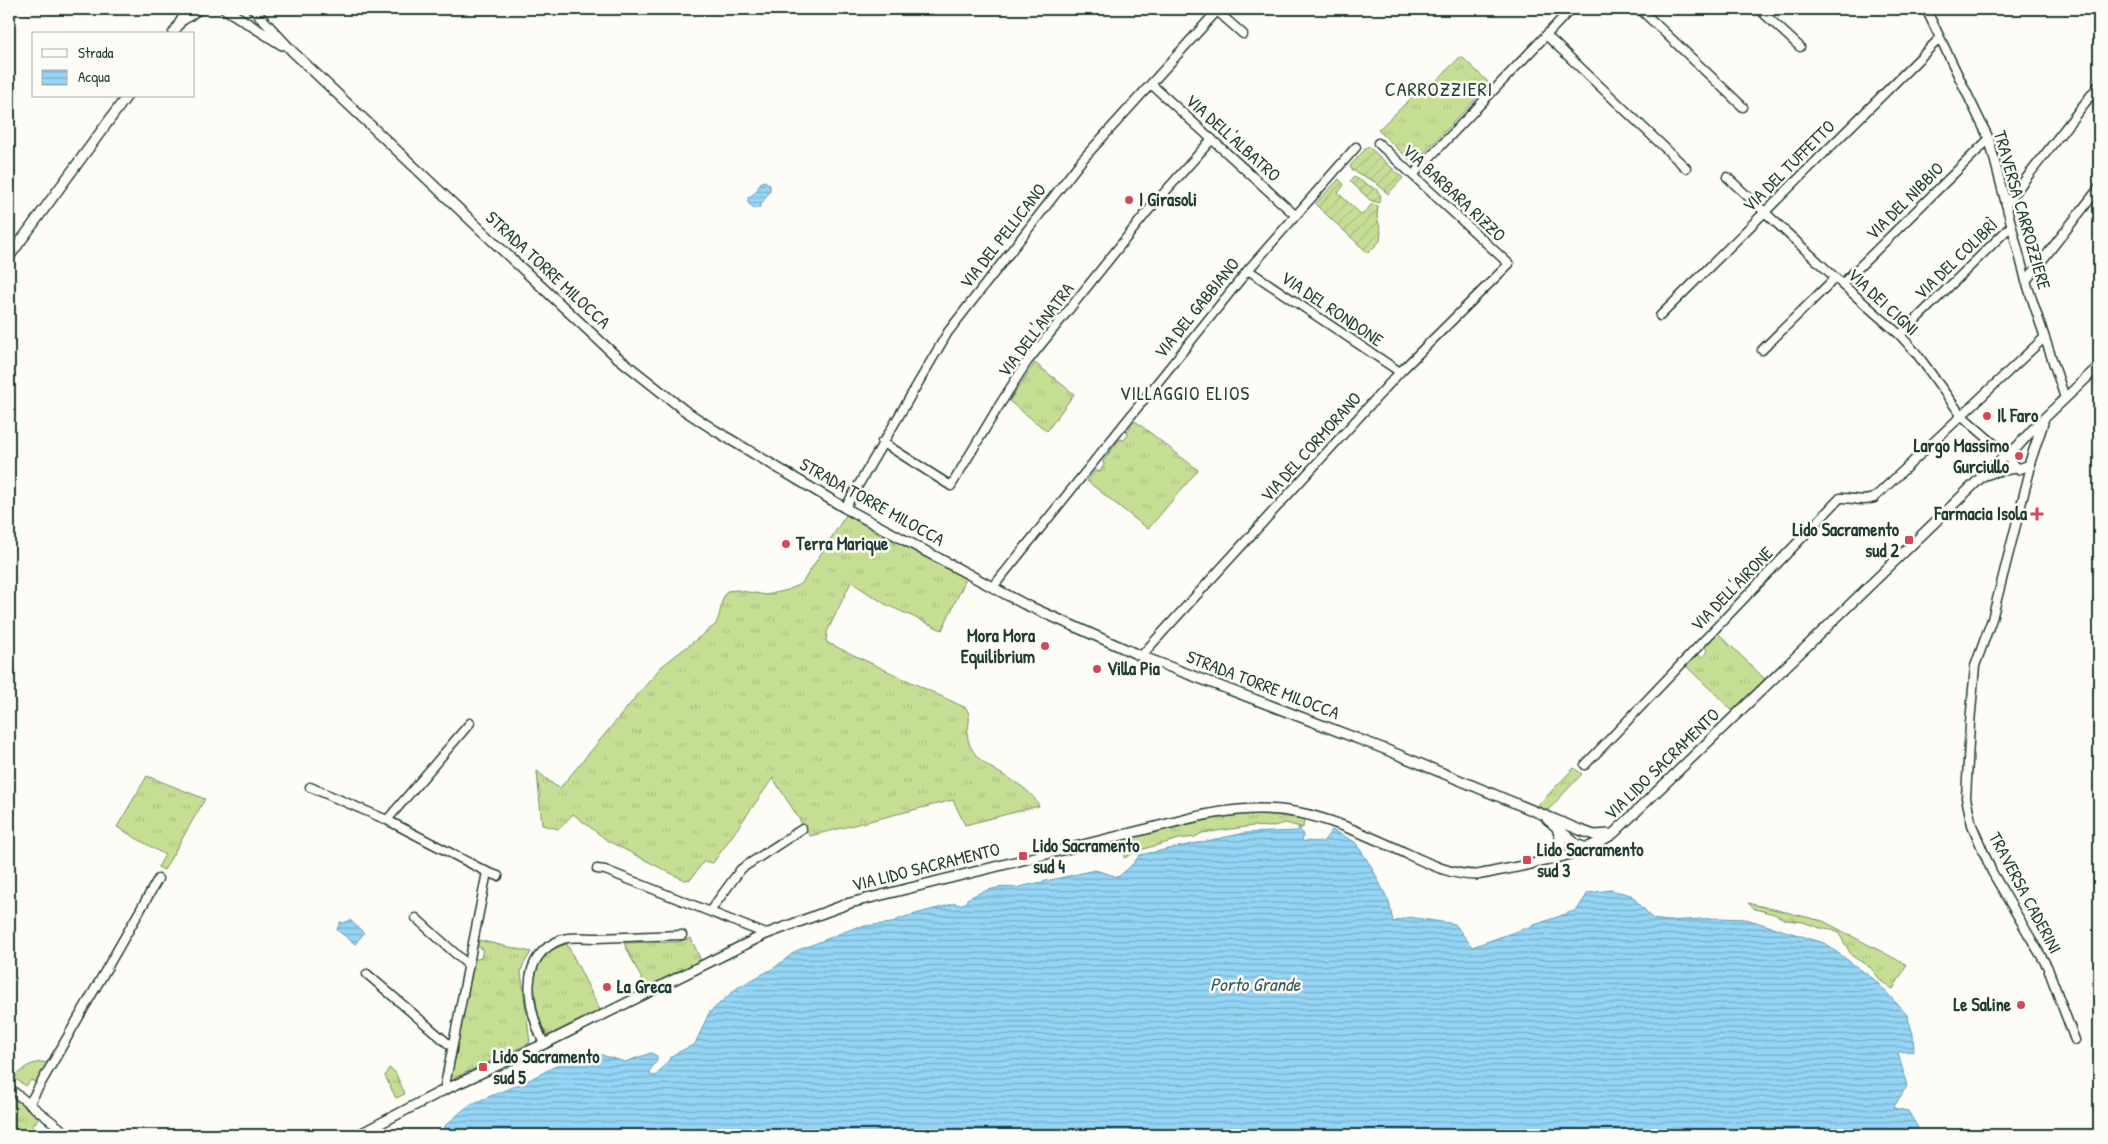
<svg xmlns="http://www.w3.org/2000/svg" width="2108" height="1144" viewBox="0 0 2108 1144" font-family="'Patrick Hand',sans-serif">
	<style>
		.grass { fill: url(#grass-tufts); stroke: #728e64 }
		.garden { fill: url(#garden-furrows); stroke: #728e64 }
		.water { fill: url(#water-rules); stroke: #6698a8 }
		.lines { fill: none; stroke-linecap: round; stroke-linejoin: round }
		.minor-casing { stroke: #1f3d34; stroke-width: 11 }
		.tertiary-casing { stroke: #1f3d34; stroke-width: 12 }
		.minor { stroke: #fdfcf7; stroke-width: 8 }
		.tertiary { stroke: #fdfcf7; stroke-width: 9 }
		.poi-dot { fill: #d1495b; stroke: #fdfcf7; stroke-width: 2 }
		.labels { text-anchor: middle; stroke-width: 5; stroke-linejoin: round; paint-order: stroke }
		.street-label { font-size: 18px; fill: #1f3d34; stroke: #fdfcf7 }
		.poi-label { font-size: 18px; font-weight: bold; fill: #1f3d34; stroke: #fdfcf7; text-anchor: start }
		.neighbourhood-label { font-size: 19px; letter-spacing: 1px; fill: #1f3d34; stroke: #fdfcf7 }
		.water-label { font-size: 19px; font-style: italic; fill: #375b5b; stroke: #fdfcf7 }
		.quarter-label { font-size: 20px; letter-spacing: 1px; fill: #1f3d34; stroke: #fdfcf7 }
	</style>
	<defs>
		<pattern id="grass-tufts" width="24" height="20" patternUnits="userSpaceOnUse" patternTransform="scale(1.25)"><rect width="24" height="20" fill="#c6de94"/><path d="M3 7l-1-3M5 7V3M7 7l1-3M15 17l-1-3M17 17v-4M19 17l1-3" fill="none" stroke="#aabf80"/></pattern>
		<pattern id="garden-furrows" width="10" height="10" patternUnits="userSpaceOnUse" patternTransform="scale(1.25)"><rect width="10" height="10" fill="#c6de94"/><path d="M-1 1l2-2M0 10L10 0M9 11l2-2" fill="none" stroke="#aabf80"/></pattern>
		<pattern id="water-rules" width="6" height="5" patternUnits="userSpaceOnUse" patternTransform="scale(1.25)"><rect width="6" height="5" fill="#95d5f6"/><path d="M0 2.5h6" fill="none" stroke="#79aec8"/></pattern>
	</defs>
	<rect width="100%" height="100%" fill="#fdfcf7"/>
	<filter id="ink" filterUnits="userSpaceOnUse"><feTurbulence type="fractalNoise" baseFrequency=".02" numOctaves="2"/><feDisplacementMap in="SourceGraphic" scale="10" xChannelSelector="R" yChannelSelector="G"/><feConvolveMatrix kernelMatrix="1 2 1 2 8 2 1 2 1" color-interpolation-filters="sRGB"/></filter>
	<g filter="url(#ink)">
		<g class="grass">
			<path d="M 1461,56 L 1488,82 L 1489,85 L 1414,164 L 1378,130 L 1428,82 L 1432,85 Z"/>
			<path d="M 1035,363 L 1074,394 L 1047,431 L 1009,401 Z"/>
			<path d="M 1135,421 L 1198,470 L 1148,529 L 1087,481 L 1095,471 L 1100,471 L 1104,465 L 1103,461 L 1120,439 L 1124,440 L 1128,435 L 1127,431 Z"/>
			<path d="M 846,515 L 966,579 L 942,630 L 885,604 L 851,582 L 827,632 L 826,642 L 966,708 C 976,724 958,733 976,755 C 993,775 1027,781 1039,806 L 965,825 L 953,800 L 810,836 L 773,778 L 713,863 L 704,861 L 691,879 L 684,880 L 608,841 L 573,814 L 559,829 L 542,825 L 537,771 L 554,785 L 560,788 L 661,667 L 715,625 C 722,615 719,602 727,591 L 736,590 L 766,595 L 788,590 L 802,583 Z"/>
			<path d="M 1718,633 L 1766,680 L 1733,711 L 1686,666 L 1697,655 L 1703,657 L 1707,651 L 1705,646 Z"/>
			<path d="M 1574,768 L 1582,774 L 1547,811 L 1537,806 Z"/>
			<path d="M 147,776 L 205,799 L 164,870 L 158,867 L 165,855 L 117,827 Z"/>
			<path d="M 1260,813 L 1304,819 L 1303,828 L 1286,823 L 1269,827 L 1253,826 L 1202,833 L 1195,837 L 1179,839 L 1140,850 L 1124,858 L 1126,839 L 1228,815 Z"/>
			<path d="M 1748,903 L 1823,921 L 1907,965 L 1893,989 L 1882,982 L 1871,968 L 1852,956 L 1838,932 L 1832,929 L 1820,928 L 1803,922 L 1786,920 L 1774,914 L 1755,909 Z"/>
			<path d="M 691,938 L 701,961 L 646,988 L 624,943 L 677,942 Z"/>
			<path d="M 478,940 L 531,952 L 523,965 L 521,972 L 530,1043 L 454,1078 L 451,1075 L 473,960 L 481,958 L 483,949 L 476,946 Z"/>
			<path d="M 567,944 L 600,1010 L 548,1036 C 539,1025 538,1014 536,1000 C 535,993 531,984 532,977 C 534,959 551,948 567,944 Z"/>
			<path d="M 41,1062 L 51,1063 L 37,1084 L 31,1080 L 26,1086 L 14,1078 C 23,1068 28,1064 41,1062 Z"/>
			<path d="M 389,1068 L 395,1072 L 405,1094 L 396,1098 L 385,1076 Z"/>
			<path d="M 9,1093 L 39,1117 L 27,1135 L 9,1135 Z"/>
		</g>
		<g class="garden">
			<path d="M 1368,146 L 1403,178 L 1388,194 L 1375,182 L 1352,170 L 1350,166 Z"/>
			<path d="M 1354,177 L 1377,190 L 1381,196 L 1379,203 L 1370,200 L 1350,181 Z"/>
			<path d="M 1339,179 L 1344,185 L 1338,193 L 1362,215 L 1372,204 L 1378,206 L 1377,217 L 1381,232 L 1380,241 L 1368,253 L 1315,204 Z"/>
		</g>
		<g class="water">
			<path d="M 765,181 L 770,185 L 770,190 L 759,208 L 755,209 L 748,203 L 748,198 L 756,192 L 761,182 Z"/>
			<path d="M 1299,826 L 1303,835 L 1302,841 L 1323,842 L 1332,830 L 1355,842 L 1371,866 L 1389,902 L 1393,922 L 1409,917 L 1455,924 L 1472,947 L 1577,910 L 1588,893 L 1611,890 L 1631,895 L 1653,919 L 1668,921 L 1719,918 L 1746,919 L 1824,943 L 1875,980 L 1907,1015 L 1913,1034 L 1914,1051 L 1898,1052 L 1907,1086 L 1893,1108 L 1908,1111 L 1922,1135 L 438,1135 L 447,1124 L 469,1105 L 529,1080 L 577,1055 L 595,1053 L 625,1062 L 651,1053 L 657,1056 L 657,1061 L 650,1070 L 650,1075 L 656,1076 L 673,1055 L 695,1044 L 709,1013 L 737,988 L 774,968 L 796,951 L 857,927 L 891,923 L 901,918 L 956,903 L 957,905 L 966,903 L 967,899 C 981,891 1000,885 1015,888 L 1095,870 L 1118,877 L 1130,867 L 1140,855 L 1245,833 L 1298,831 Z"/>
			<path d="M 350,920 L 364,933 L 355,944 L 337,930 L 340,922 L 344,923 Z"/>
		</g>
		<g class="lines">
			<defs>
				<g id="minor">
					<path d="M 1640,9 L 1743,107"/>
					<path d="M 1759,9 L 1800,47"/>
					<path d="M 1926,9 L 1989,139 L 2026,281 L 2065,398"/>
					<path d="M 1217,11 L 1243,34"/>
					<path d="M 1546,35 L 1686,168"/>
					<path d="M 1151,84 L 1295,215"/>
					<path d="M 1413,175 L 1571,9"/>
					<path d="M 1727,177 L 1842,284 L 1900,335 L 1917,354 L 1961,415 L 2009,457"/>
					<path d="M 2006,204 L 2099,85"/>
					<path d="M 1248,270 L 1400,372"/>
					<path d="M 2026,281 L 2099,188"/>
					<path d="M 1842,284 L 1989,139"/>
					<path d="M 1660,316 L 1940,38"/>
					<path d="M 1900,335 L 2011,226"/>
					<path d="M 1762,350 L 1835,278"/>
					<path d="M 882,442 L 951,486 L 997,409 L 1027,362 L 1147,212 L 1212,139"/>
					<path d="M 2030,462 L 2030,470 L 1992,619 L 1975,666 L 1970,723 L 1966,798 L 1972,825 L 1992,872 L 2047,966 L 2075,1040"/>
					<path d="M 845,508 L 948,332 L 1082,160 L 1217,11 L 1214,9"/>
					<path d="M 993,587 L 1248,270 L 1356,147"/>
					<path d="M 1141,656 L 1400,372 L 1509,264 L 1378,143"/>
					<path d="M 1585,765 L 1840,498 C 1852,497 1861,503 1874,498 L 2044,338"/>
					<path d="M 310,787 L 387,820 L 487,872 L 444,1090"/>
					<path d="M 387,820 L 470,723"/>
					<path d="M 597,869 L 605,870 L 766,934"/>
					<path d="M 487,872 L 498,876"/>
					<path d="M 710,911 L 741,869 L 802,829"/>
					<path d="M 416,918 L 468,965"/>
					<path d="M 367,974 L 452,1047"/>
					<path d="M 544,1044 C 528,1009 515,956 563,939 C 573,936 587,938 597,938 C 626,937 654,936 682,935"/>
					<path d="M 9,1088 L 69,1135"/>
					<path d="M 29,1104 L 158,879"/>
				</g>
				<g id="tertiary">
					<path d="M 225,9 L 282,45"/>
					<path d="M 253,9 L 293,52 L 499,247 L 617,357 L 684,410 L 716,431 L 845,508 L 1024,604 L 1141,656 L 1382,748 L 1580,830 L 1594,835 L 1610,834"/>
					<path d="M 183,20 L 199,9"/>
					<path d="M 173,34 L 188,9"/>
					<path d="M 9,257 L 127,96"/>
					<path d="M 2011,451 L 2009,457 L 2012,465 L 2019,469 L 2029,465 L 2043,423"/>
					<path d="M 1985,475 L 1997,471 L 2017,468"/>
					<path d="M 1547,819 L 1576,844 L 1586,848"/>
					<path d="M 1557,828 L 1562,845 L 1558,857"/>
					<path d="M 358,1135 L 444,1090 L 544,1044 L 766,934 L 850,903 L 1191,818 C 1279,798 1318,813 1397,849 C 1423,861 1448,875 1477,875 C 1522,865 1574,860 1613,834 L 1993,466 L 2017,447 L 2035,427 L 2099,366"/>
				</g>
			</defs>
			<use href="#minor" class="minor-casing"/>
			<use href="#tertiary" class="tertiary-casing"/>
			<use href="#minor" class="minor"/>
			<use href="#tertiary" class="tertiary"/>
		</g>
	</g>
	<g class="poi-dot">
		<circle cx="1129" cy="200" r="5"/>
		<circle cx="1987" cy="416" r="5"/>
		<circle cx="2019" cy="456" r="5"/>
		<path d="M2034.5 506.5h5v5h5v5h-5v5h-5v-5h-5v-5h5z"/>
		<rect x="1904" y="535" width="10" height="10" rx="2.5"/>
		<circle cx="786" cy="544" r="5"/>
		<circle cx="1045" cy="646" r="5"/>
		<circle cx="1097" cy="669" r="5"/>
		<rect x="1018" y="851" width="10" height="10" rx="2.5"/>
		<rect x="1522" y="855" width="10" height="10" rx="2.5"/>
		<circle cx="607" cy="987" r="5"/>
		<circle cx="2021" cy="1005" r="5"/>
		<rect x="478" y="1062" width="10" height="10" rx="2.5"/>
	</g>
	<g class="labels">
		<g class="street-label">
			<text transform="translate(1233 138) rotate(42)" y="6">VIA DELL'ALBATRO</text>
			<text transform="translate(1789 166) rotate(-45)" y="6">VIA DEL TUFFETTO</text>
			<text transform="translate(1454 193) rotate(43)" y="6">VIA BARBARA RIZZO</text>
			<text transform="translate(1905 201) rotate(-45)" y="6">VIA DEL NIBBIO</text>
			<text transform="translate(2022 210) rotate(74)" y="6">TRAVERSA CARROZZIERE</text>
			<text transform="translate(1003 236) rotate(-52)" y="6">VIA DEL PELLICANO</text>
			<text transform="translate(1956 259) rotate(-44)" y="6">VIA DEL COLIBRÌ</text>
			<text transform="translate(548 270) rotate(43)" y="6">STRADA TORRE MILOCCA</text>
			<text transform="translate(1883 302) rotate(43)" y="6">VIA DEI CIGNI</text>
			<text transform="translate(1197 308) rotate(-51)" y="6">VIA DEL GABBIANO</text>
			<text transform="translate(1332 309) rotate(34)" y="6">VIA DEL RONDONE</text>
			<text transform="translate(1036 330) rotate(-53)" y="6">VIA DELL'ANATRA</text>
			<text transform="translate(1311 447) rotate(-48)" y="6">VIA DEL CORMORANO</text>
			<text transform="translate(872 502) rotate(29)" y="6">STRADA TORRE MILOCCA</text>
			<text transform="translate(1732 589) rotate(-46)" y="6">VIA DELL'AIRONE</text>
			<text transform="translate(1263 685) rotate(21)" y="6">STRADA TORRE MILOCCA</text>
			<text transform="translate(1662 764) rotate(-44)" y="6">VIA LIDO SACRAMENTO</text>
			<text transform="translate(926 867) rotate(-14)" y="6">VIA LIDO SACRAMENTO</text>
			<text transform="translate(2025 893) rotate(62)" y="6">TRAVERSA CADERINI</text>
		</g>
		<g class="poi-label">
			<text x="1139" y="206">I Girasoli</text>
			<text x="1997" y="422">Il Faro</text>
			<text x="2009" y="452" text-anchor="end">Largo Massimo<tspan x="2009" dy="21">Gurciullo</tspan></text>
			<text x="2027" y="520" text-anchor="end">Farmacia Isola</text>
			<text x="1899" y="536" text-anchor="end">Lido Sacramento<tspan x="1899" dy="21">sud 2</tspan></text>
			<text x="796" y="550">Terra Marique</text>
			<text x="1035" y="642" text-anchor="end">Mora Mora<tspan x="1035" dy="21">Equilibrium</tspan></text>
			<text x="1107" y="675">Villa Pia</text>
			<text x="1033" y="852">Lido Sacramento<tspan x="1033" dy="21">sud 4</tspan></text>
			<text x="1537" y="856">Lido Sacramento<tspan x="1537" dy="21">sud 3</tspan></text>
			<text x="617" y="993">La Greca</text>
			<text x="2011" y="1011" text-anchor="end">Le Saline</text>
			<text x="493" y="1063">Lido Sacramento<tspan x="493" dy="21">sud 5</tspan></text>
		</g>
		<g class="neighbourhood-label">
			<text x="1185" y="400">VILLAGGIO ELIOS</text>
		</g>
		<g class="water-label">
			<text x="1255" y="991">Porto Grande</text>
		</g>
		<g class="quarter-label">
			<text x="1439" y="96">CARROZZIERI</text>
		</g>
	</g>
	<rect width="2108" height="1144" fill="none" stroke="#fdfcf7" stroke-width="30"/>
	<rect x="15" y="15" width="2078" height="1114" fill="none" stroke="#1f3d34" stroke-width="2" filter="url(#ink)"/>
	<rect x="32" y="32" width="162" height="65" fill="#fdfcf7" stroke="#a4b0a9"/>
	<rect x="42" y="49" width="25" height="8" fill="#fdfcf7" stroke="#a4b0a9"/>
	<text x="78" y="58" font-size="15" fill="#1f3d34">Strada</text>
	<rect x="42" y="70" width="25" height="15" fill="url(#water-rules)" stroke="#a4b0a9"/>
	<text x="78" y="82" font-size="15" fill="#1f3d34">Acqua</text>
</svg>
